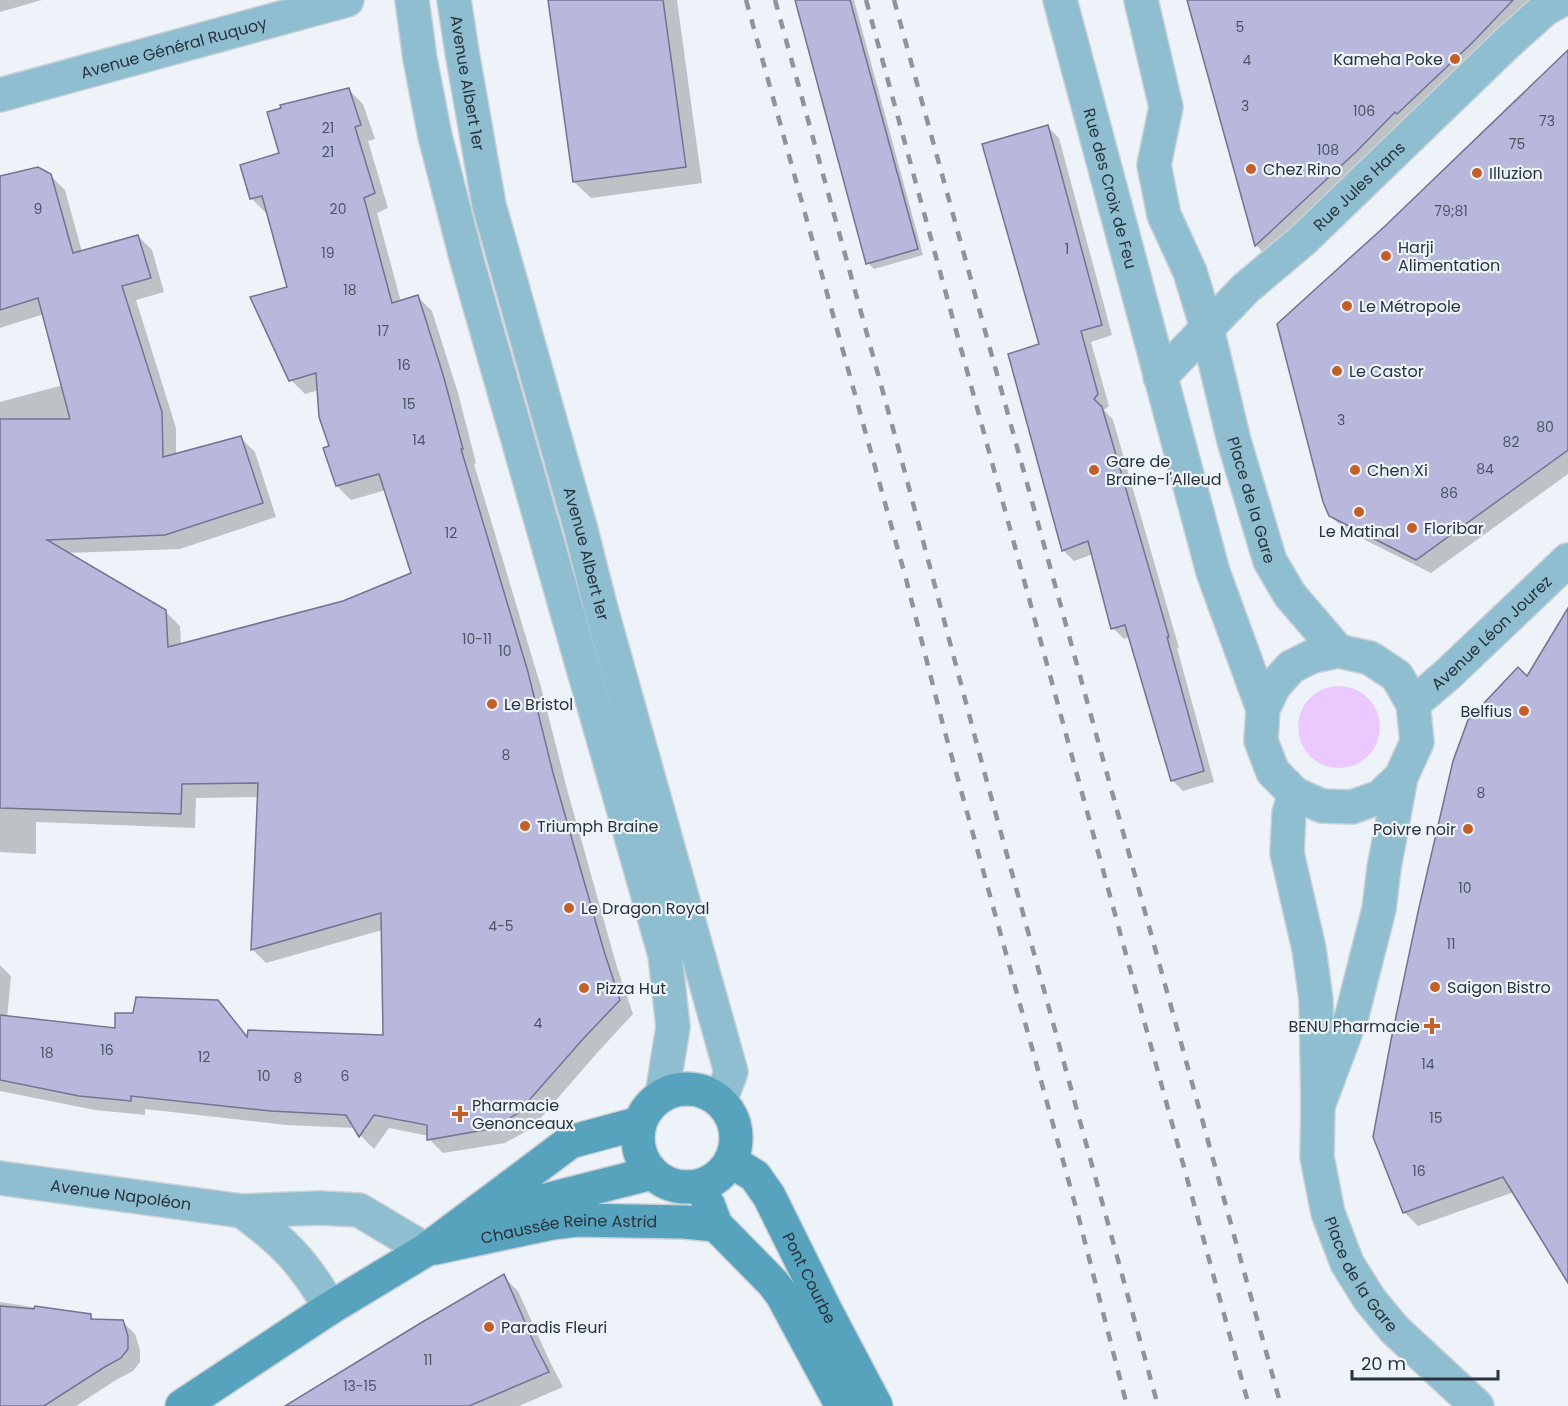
<svg xmlns="http://www.w3.org/2000/svg" width="1568" height="1406" viewBox="0 0 1568 1406" font-family="Poppins,sans-serif">
	<style>
		.green { fill: #ebc8fd }
		.shadow { fill: #0003 }
		.building { fill: #b7b8db; stroke: #737393; stroke-width: 1.5 }
		.lines { fill: none; stroke-linecap: round; stroke-linejoin: round }
		.minor-casing { stroke: #cad0d7; stroke-width: 36 }
		.tertiary-casing { stroke: #cad0d7; stroke-width: 36 }
		.secondary-casing { stroke: #cad0d7; stroke-width: 36 }
		.minor { stroke: #8ebecf; stroke-width: 33 }
		.tertiary { stroke: #8ebecf; stroke-width: 33 }
		.secondary { stroke: #57a3bd; stroke-width: 33 }
		.rail { stroke: #8c949d; stroke-width: 4.5; stroke-dasharray: 10 10; stroke-linecap: butt }
		.poi-dot { fill: #c35f28; stroke: #edf3f9; stroke-width: 2 }
		.labels { text-anchor: middle; stroke-width: 4.5; stroke-linejoin: round; paint-order: stroke }
		.number-label { font-size: 14px; fill: #4c5465 }
		.street-label { font-size: 16px; fill: #29333e; stroke: #edf3f9 }
		.poi-label { font-size: 16px; fill: #29333e; stroke: #edf3f9; text-anchor: start }
	</style>
	<rect width="100%" height="100%" fill="#edf3f9"/>
	<circle class="green" cx="1339" cy="727" r="41"/>
	<g class="shadow">
		<path d="M 0,0 L 42,0 L 0,12 Z"/>
		<path d="M 550,0 L 677,0 L 702,183 L 591,198 L 574,182 Z"/>
		<path d="M 796,0 L 854,0 L 923,255 L 874,269 L 868,263 Z"/>
		<path d="M 1189,0 L 1539,0 L 1268,258 L 1256,245 Z"/>
		<path d="M 1568,53 L 1568,474 L 1431,573 L 1345,530 L 1330,515 L 1385,228 Z"/>
		<path d="M 349,90 L 363,104 L 375,139 L 368,141 L 388,208 L 377,213 L 401,302 L 418,297 L 432,311 L 458,393 L 476,463 L 474,464 L 541,687 L 567,789 L 617,967 L 633,1014 L 597,1053 L 532,1128 L 505,1143 L 443,1153 L 429,1139 L 429,1136 L 389,1128 L 374,1149 L 361,1136 L 356,1128 L 286,1125 L 145,1109 L 145,1115 L 95,1110 L 0,1091 L 0,965 L 11,976 L 7,1018 L 117,1030 L 135,1014 L 217,1002 L 232,1017 L 249,1038 L 384,1037 L 382,930 L 266,963 L 252,949 L 259,797 L 196,798 L 195,828 L 36,822 L 36,854 L 0,852 L 0,402 L 63,385 L 44,314 L 0,328 L 0,178 L 50,175 L 65,190 L 82,252 L 138,236 L 152,250 L 164,292 L 136,300 L 176,428 L 176,455 L 241,438 L 255,452 L 276,517 L 180,549 L 67,553 L 165,611 L 180,626 L 181,645 L 344,602 L 413,574 L 386,490 L 351,500 L 337,486 L 319,390 L 305,394 L 291,380 L 289,288 L 268,212 L 266,213 L 252,199 L 242,166 L 281,154 Z"/>
		<path d="M 1048,127 L 1059,138 L 1112,335 L 1091,342 L 1109,406 L 1104,410 L 1113,420 L 1179,648 L 1177,648 L 1214,782 L 1183,791 L 1172,780 L 1130,637 L 1124,639 L 1113,628 L 1093,554 L 1074,561 L 1063,550 L 1040,345 Z"/>
		<path d="M 1568,624 L 1568,1280 L 1514,1192 L 1418,1226 L 1404,1212 L 1528,679 Z"/>
		<path d="M 503,1276 L 518,1291 L 550,1362 L 563,1387 L 519,1406 L 290,1406 Z"/>
		<path d="M 0,1302 L 90,1316 L 95,1320 L 122,1321 L 135,1334 L 140,1350 L 140,1362 L 133,1371 L 116,1380 L 76,1406 L 0,1406 Z"/>
	</g>
	<g class="building">
		<path d="M 548,0 L 663,0 L 686,167 L 573,182 Z"/>
		<path d="M 795,0 L 850,0 L 918,249 L 866,264 Z"/>
		<path d="M 1187,0 L 1513,0 L 1472,43 L 1397,114 L 1395,112 L 1357,151 L 1255,246 Z"/>
		<path d="M 1568,50 L 1568,450 L 1416,560 L 1329,516 L 1323,502 L 1277,324 L 1384,227 Z"/>
		<path d="M 349,88 L 361,125 L 355,127 L 375,193 L 364,198 L 392,303 L 418,295 L 444,378 L 463,449 L 461,449 L 528,672 L 553,773 L 604,951 L 620,1000 L 583,1039 L 517,1114 L 490,1129 L 427,1140 L 427,1125 L 374,1115 L 359,1137 L 346,1115 L 271,1111 L 131,1096 L 131,1101 L 79,1096 L 0,1080 L 0,1015 L 115,1028 L 115,1013 L 133,1013 L 136,997 L 218,1000 L 247,1037 L 248,1030 L 383,1035 L 381,913 L 251,950 L 258,783 L 182,784 L 181,814 L 0,808 L 0,419 L 70,419 L 38,298 L 0,310 L 0,176 L 38,167 L 51,174 L 73,253 L 138,235 L 151,278 L 122,286 L 162,412 L 163,457 L 241,436 L 263,503 L 165,535 L 47,540 L 166,610 L 168,647 L 343,601 L 411,573 L 379,474 L 336,486 L 323,448 L 329,446 L 319,417 L 316,373 L 289,381 L 250,297 L 287,287 L 262,196 L 250,199 L 240,165 L 279,153 L 267,112 L 281,108 L 280,105 Z"/>
		<path d="M 1048,125 L 1102,325 L 1081,331 L 1098,394 L 1094,399 L 1102,407 L 1169,637 L 1167,637 L 1204,771 L 1171,781 L 1125,625 L 1111,629 L 1088,541 L 1062,551 L 1008,354 L 1039,344 L 982,144 Z"/>
		<path d="M 1568,608 L 1568,1283 L 1503,1177 L 1403,1213 L 1373,1137 L 1391,1040 L 1418,912 L 1453,761 L 1468,720 L 1518,667 L 1527,676 Z"/>
		<path d="M 504,1274 L 535,1345 L 549,1372 L 469,1406 L 285,1406 L 419,1324 Z"/>
		<path d="M 0,1306 L 34,1309 L 35,1306 L 91,1314 L 91,1319 L 123,1320 L 128,1336 L 128,1349 L 121,1358 L 103,1368 L 44,1406 L 0,1406 Z"/>
	</g>
	<g class="lines">
		<defs>
			<g id="minor">
				<path id="s1" d="M 0,95 L 347,0"/>
				<path id="s2" d="M 0,1178 L 242,1211 L 319,1208 L 359,1210 L 426,1250"/>
				<path d="M 242,1211 C 283,1241 305,1263 330,1308"/>
			</g>
			<g id="tertiary">
				<path d="M 412,0 L 420,59 L 435,136 L 467,261 L 665,955 L 673,1027 L 662,1095"/>
				<path id="s3" d="M 454,0 L 462,52 L 489,205 L 581,530 L 600,605 L 731,1072 L 720,1101"/>
				<path id="s4" d="M 1060,0 L 1213,572 L 1263,709"/>
				<path id="s5" d="M 1141,0 L 1166,107 L 1154,165 L 1164,215 L 1190,272 L 1207,328 L 1234,441 L 1270,561 L 1290,595 L 1338,651"/>
				<path id="s6" d="M 1160,377 L 1246,288 L 1303,240 L 1505,45 L 1545,9 L 1561,0"/>
				<path id="s7" d="M 1413,704 L 1447,675 L 1568,560"/>
				<path id="s8" d="M 1295,794 L 1289,813 L 1287,853 L 1309,949 L 1316,1000 L 1318,1106 L 1317,1157 L 1328,1213 L 1347,1263 L 1370,1300 L 1395,1330 L 1477,1406"/>
				<path d="M 1318,1106 L 1352,1015 L 1379,909 L 1384,868 L 1401,777 L 1417,742 L 1413,704 L 1397,676 L 1370,658 L 1338,651 L 1313,656 L 1291,667 L 1274,686 L 1263,709 L 1261,741 L 1273,772 L 1295,794 L 1322,806 L 1352,807 L 1380,797 L 1401,777"/>
			</g>
			<g id="secondary">
				<circle cx="687" cy="1138" r="49"/>
				<path id="s9" d="M 731,1161 L 755,1176 L 769,1196 L 827,1313 L 876,1406"/>
				<path d="M 708,1204 L 716,1225 L 773,1283 L 782,1295 L 842,1406"/>
				<path d="M 502,1218 L 546,1200 L 652,1173"/>
				<path id="s10" d="M 435,1248 L 552,1223 L 577,1220 L 684,1222 L 716,1225"/>
				<path d="M 182,1406 L 330,1308 L 426,1250 L 570,1142 L 640,1123"/>
			</g>
		</defs>
		<use href="#minor" class="minor-casing"/>
		<use href="#tertiary" class="tertiary-casing"/>
		<use href="#secondary" class="secondary-casing"/>
		<use href="#minor" class="minor"/>
		<use href="#tertiary" class="tertiary"/>
		<use href="#secondary" class="secondary"/>
		<g class="rail">
			<path d="M 746,0 L 906,579 L 943,725 L 1078,1215 L 1127,1406"/>
			<path d="M 775,0 L 900,454 L 984,771 L 1158,1406"/>
			<path d="M 866,0 L 1249,1406"/>
			<path d="M 894,0 L 1281,1406"/>
		</g>
	</g>
	<g class="poi-dot">
		<circle cx="1455" cy="59" r="6"/>
		<circle cx="1251" cy="169" r="6"/>
		<circle cx="1477" cy="173" r="6"/>
		<circle cx="1386" cy="256" r="6"/>
		<circle cx="1347" cy="306" r="6"/>
		<circle cx="1337" cy="371" r="6"/>
		<circle cx="1094" cy="470" r="6"/>
		<circle cx="1355" cy="470" r="6"/>
		<circle cx="1359" cy="512" r="6"/>
		<circle cx="1412" cy="528" r="6"/>
		<circle cx="492" cy="704" r="6"/>
		<circle cx="1524" cy="711" r="6"/>
		<circle cx="525" cy="826" r="6"/>
		<circle cx="1468" cy="829" r="6"/>
		<circle cx="569" cy="908" r="6"/>
		<circle cx="1435" cy="987" r="6"/>
		<circle cx="584" cy="988" r="6"/>
		<path d="M1429 1017h6v6h6v6h-6v6h-6v-6h-6v-6h6z"/>
		<path d="M457 1105h6v6h6v6h-6v6h-6v-6h-6v-6h6z"/>
		<circle cx="489" cy="1327" r="6"/>
	</g>
	<g class="labels">
		<g class="number-label">
			<text x="1240" y="32">5</text>
			<text x="1247" y="65">4</text>
			<text x="1245" y="111">3</text>
			<text x="1364" y="116">106</text>
			<text x="1547" y="126">73</text>
			<text x="328" y="133">21</text>
			<text x="1517" y="149">75</text>
			<text x="1328" y="155">108</text>
			<text x="328" y="157">21</text>
			<text x="38" y="214">9</text>
			<text x="338" y="214">20</text>
			<text x="1451" y="216">79;81</text>
			<text x="1067" y="254">1</text>
			<text x="328" y="258">19</text>
			<text x="350" y="295">18</text>
			<text x="383" y="336">17</text>
			<text x="404" y="370">16</text>
			<text x="409" y="409">15</text>
			<text x="1341" y="425">3</text>
			<text x="1545" y="432">80</text>
			<text x="419" y="445">14</text>
			<text x="1511" y="447">82</text>
			<text x="1485" y="474">84</text>
			<text x="1449" y="498">86</text>
			<text x="451" y="538">12</text>
			<text x="477" y="644">10-11</text>
			<text x="505" y="656">10</text>
			<text x="506" y="760">8</text>
			<text x="1481" y="798">8</text>
			<text x="1465" y="893">10</text>
			<text x="501" y="931">4-5</text>
			<text x="1451" y="949">11</text>
			<text x="538" y="1028">4</text>
			<text x="107" y="1055">16</text>
			<text x="47" y="1058">18</text>
			<text x="204" y="1062">12</text>
			<text x="1428" y="1069">14</text>
			<text x="264" y="1081">10</text>
			<text x="345" y="1081">6</text>
			<text x="298" y="1083">8</text>
			<text x="1436" y="1123">15</text>
			<text x="1419" y="1176">16</text>
			<text x="428" y="1365">11</text>
			<text x="360" y="1391">13-15</text>
		</g>
		<g class="street-label">
			<text dy="6" stroke="none"><textPath href="#s1" startOffset="180">Avenue Général Ruquoy</textPath></text>
			<text dy="6" stroke="none"><textPath href="#s3" startOffset="84">Avenue Albert 1er</textPath></text>
			<text dy="6" stroke="none"><textPath href="#s6" startOffset="276">Rue Jules Hans</textPath></text>
			<text dy="6" stroke="none"><textPath href="#s4" startOffset="195">Rue des Croix de Feu</textPath></text>
			<text dy="6" stroke="none"><textPath href="#s5" startOffset="519">Place de la Gare</textPath></text>
			<text dy="6" stroke="none"><textPath href="#s3" startOffset="570">Avenue Albert 1er</textPath></text>
			<text dy="6" stroke="none"><textPath href="#s7" startOffset="106">Avenue Léon Jourez</textPath></text>
			<text dy="6" stroke="none"><textPath href="#s2" startOffset="122">Avenue Napoléon</textPath></text>
			<text dy="6" stroke="none"><textPath href="#s10" startOffset="136">Chaussée Reine Astrid</textPath></text>
			<text dy="6" stroke="none"><textPath href="#s8" startOffset="494">Place de la Gare</textPath></text>
			<text dy="6" stroke="none"><textPath href="#s9" startOffset="144">Pont Courbe</textPath></text>
		</g>
		<g class="poi-label">
			<text x="1443" y="65" text-anchor="end">Kameha Poke</text>
			<text x="1263" y="175">Chez Rino</text>
			<text x="1489" y="179">Illuzion</text>
			<text x="1398" y="253">Harji<tspan x="1398" dy="18">Alimentation</tspan></text>
			<text x="1359" y="312">Le Métropole</text>
			<text x="1349" y="377">Le Castor</text>
			<text x="1106" y="467">Gare de<tspan x="1106" dy="18">Braine-l'Alleud</tspan></text>
			<text x="1367" y="476">Chen Xi</text>
			<text x="1424" y="534">Floribar</text>
			<text x="1359" y="537" text-anchor="middle">Le Matinal</text>
			<text x="504" y="710">Le Bristol</text>
			<text x="1512" y="717" text-anchor="end">Belfius</text>
			<text x="537" y="832">Triumph Braine</text>
			<text x="1456" y="835" text-anchor="end">Poivre noir</text>
			<text x="581" y="914">Le Dragon Royal</text>
			<text x="1447" y="993">Saigon Bistro</text>
			<text x="596" y="994">Pizza Hut</text>
			<text x="1420" y="1032" text-anchor="end">BENU Pharmacie</text>
			<text x="472" y="1111">Pharmacie<tspan x="472" dy="18">Genonceaux</tspan></text>
			<text x="501" y="1333">Paradis Fleuri</text>
		</g>
	</g>
	<path d="M1352 1370v9h146v-9" fill="none" stroke="#29333e" stroke-width="3"/>
	<text x="1361" y="1370" font-size="18" fill="#29333e" stroke="#edf3f9" stroke-width="4.5" paint-order="stroke">20 m</text>
</svg>
